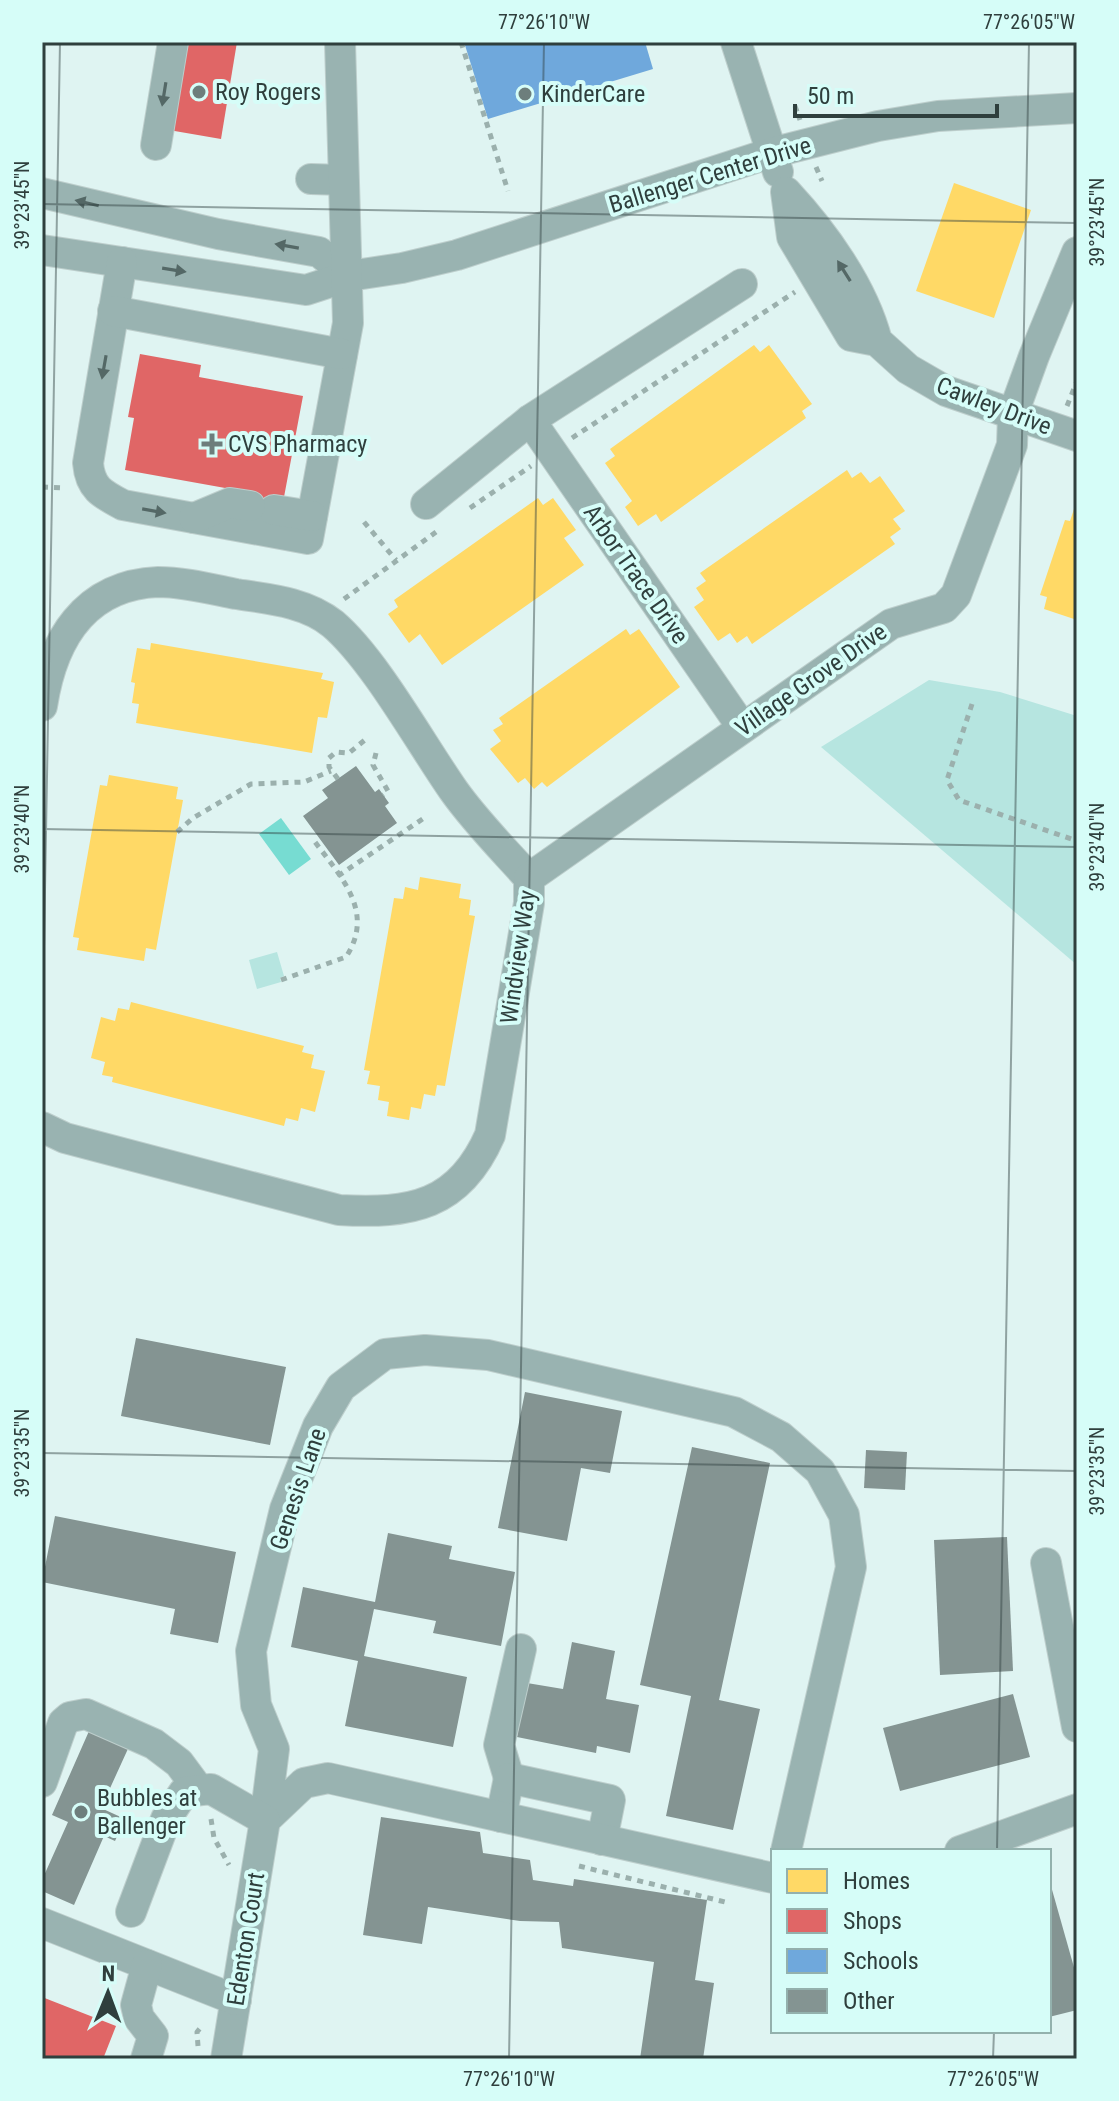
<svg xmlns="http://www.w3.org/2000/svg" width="1119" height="2101" viewBox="0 0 1119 2101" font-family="'Roboto Condensed',sans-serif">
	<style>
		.green { fill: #b6e5e0 }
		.water { fill: #77dcd2 }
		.homes { fill: #ffd966 }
		.shops { fill: #e06666 }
		.schools { fill: #6fa8dc }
		.building { fill: #849492 }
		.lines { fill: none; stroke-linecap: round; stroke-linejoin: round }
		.minor-casing { stroke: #bdcecc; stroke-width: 32 }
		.path { stroke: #9bb0ad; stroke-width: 5; stroke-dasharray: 6 6; stroke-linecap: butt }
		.minor { stroke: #99b3b1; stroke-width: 30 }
		.oneway { fill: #546866 }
		.ticks { fill: none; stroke: #2f3f3d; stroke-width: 2; stroke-opacity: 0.45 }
		.poi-dot { fill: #6d7e7c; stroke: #d6fdf8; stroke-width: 3 }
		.labels { text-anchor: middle; stroke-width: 8; stroke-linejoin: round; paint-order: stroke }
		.poi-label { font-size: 24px; fill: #2f3f3d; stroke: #d6fdf8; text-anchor: start }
		.street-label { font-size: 24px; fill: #2f3f3d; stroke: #d6fdf8 }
		.neatline { fill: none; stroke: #2f3f3d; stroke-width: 3 }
		.ticks-label { font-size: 20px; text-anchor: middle; fill: #2f3f3d }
	</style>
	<rect width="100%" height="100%" fill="#dff4f2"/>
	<g class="green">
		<path d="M 929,680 L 1000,692 L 1077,716 L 1077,965 L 821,747 Z"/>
		<path d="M 277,952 L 284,976 L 280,978 L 281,982 L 257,989 L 249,960 Z"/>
	</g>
	<path class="water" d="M 281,818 L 311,859 L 289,875 L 259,834 Z"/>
	<g class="homes">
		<path d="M 954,183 L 1031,210 L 994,318 L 916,291 Z"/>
		<path d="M 754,345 L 760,352 L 769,345 L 812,404 L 802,411 L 806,418 L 661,522 L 656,514 L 638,526 L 625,507 L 632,501 L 605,463 L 615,456 L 610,449 Z"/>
		<path d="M 847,470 L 852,478 L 861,472 L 870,483 L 880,476 L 905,511 L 893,519 L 901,529 L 890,537 L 895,544 L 752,644 L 747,636 L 737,643 L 730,633 L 718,641 L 694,607 L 704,600 L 696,588 L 706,581 L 700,573 Z"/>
		<path d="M 538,498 L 543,505 L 553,498 L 576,530 L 564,538 L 584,565 L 442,665 L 420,634 L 409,643 L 388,614 L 398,607 L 394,600 Z"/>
		<path d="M 1074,509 L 1077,511 L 1077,620 L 1044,609 L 1047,597 L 1040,595 L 1065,520 L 1070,521 Z"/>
		<path d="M 626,629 L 630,635 L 639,629 L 680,687 L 547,787 L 542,782 L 534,789 L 525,778 L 518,783 L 490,749 L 501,741 L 493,730 L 503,724 L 499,718 Z"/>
		<path d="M 151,643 L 323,673 L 321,679 L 334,682 L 327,718 L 318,717 L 312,753 L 136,723 L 139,704 L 132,703 L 135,683 L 131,682 L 137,648 L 150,650 Z"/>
		<path d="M 109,775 L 178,787 L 176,799 L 183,800 L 156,950 L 146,948 L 144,961 L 77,950 L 79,938 L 73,937 L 100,785 L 107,786 Z"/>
		<path d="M 420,877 L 461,884 L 459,898 L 471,900 L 469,915 L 475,916 L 445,1086 L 437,1085 L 435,1096 L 424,1094 L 421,1109 L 411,1107 L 409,1120 L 387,1116 L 389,1102 L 378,1100 L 380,1086 L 367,1084 L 370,1071 L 364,1070 L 394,898 L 403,899 L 405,887 L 418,890 Z"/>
		<path d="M 131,1002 L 304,1046 L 302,1052 L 314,1055 L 311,1068 L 325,1071 L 315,1112 L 301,1108 L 298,1121 L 286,1118 L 284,1126 L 112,1082 L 113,1077 L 102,1075 L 105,1062 L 91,1058 L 101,1017 L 115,1021 L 118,1008 L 129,1010 Z"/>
	</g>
	<g class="shops">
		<path d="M 183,42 L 237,42 L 221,139 L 163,129 Z"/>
		<path d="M 140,354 L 201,365 L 199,377 L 303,396 L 284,497 L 277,495 L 272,521 L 253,493 L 125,470 L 134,418 L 128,417 Z"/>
		<path d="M 42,1997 L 116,2026 L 103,2059 L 42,2059 Z"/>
	</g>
	<path class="schools" d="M 464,42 L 645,42 L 653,69 L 488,119 Z"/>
	<g class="building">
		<path d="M 356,766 L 375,792 L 379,789 L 389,803 L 385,806 L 397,823 L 339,865 L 303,816 L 328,798 L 322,790 Z"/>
		<path d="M 136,1338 L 286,1367 L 270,1445 L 121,1416 Z"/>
		<path d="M 525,1392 L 622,1411 L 610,1473 L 581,1468 L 567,1541 L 498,1528 Z"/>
		<path d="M 692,1447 L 770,1463 L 719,1700 L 760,1709 L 733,1830 L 666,1816 L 691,1696 L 640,1685 Z"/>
		<path d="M 866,1450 L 907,1452 L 905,1490 L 864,1488 Z"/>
		<path d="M 55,1516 L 236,1552 L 218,1643 L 170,1634 L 175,1609 L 42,1582 Z"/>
		<path d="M 388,1533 L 452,1546 L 449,1559 L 515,1572 L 501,1646 L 433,1633 L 436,1621 L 374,1609 L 364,1656 L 467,1677 L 453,1747 L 345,1726 L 358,1661 L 291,1647 L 303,1587 L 375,1602 Z"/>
		<path d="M 1007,1537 L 1013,1671 L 940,1675 L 934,1540 Z"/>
		<path d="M 572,1642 L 615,1651 L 606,1699 L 639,1705 L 630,1753 L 597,1746 L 596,1753 L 517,1737 L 527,1683 L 563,1689 Z"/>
		<path d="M 1013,1694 L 1030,1757 L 900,1791 L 883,1728 Z"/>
		<path d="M 93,1722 L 132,1740 L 101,1808 L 125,1819 L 115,1841 L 104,1836 L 74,1905 L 42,1891 L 42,1880 L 68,1822 L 52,1815 Z"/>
		<path d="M 381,1817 L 480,1832 L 483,1853 L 530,1860 L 533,1880 L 573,1886 L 574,1879 L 707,1900 L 695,1980 L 714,1983 L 703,2059 L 640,2059 L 654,1962 L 562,1948 L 559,1922 L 520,1921 L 428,1907 L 422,1944 L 363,1935 Z"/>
		<path d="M 1049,1879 L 1077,1978 L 1077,2010 L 1049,2017 Z"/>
	</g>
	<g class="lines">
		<defs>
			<g id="minor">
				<path d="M 736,42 L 778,172"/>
				<path d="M 156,145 L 173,42"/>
				<path d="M 311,179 L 343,180"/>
				<path d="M 42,193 L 218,234 L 319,252 L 349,276"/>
				<path d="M 42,250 L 306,290 L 349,276 L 402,268 L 457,255 L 771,153 L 878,126 L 938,116 L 1077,108"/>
				<path d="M 122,262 L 88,463 C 90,488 102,494 123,505 L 308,539 L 348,323 L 340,42"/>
				<path d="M 113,311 L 342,354"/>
				<path d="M 877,341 C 863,287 824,233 786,192 L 792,237 L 851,336 L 877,341 L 908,369 L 946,391 L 1077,436"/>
				<path d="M 530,420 L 742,727"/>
				<path d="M 426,504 L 530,420 L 742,284"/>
				<path d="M 274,510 L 312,516"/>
				<path d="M 194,518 L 230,503 L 250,506"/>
				<path d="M 42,706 C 52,641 84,585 158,582 C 184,582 211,589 236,594 C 269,599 306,602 333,624 C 375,660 421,744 454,791 C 476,822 504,850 529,878 L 529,903 L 490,1135 C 459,1206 411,1214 339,1210 L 65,1138 L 42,1127"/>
				<path d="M 529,878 L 891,624 L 944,608 L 956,595 L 1012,445 L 1013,414 L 1034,356 L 1077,252"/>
				<path d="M 1046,1563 L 1077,1727"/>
				<path d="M 509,1778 L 499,1745 L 521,1649"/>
				<path d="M 42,1782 L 63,1723 L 70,1717 L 86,1714 L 154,1744 L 179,1763 L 199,1790"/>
				<path d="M 501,1817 L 509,1778 L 610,1800 L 602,1840"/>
				<path d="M 960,1851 L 1077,1809"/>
				<path d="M 773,1878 L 328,1778 L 304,1783 L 265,1820 L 274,1749 L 256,1705 L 251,1651 L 285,1509 L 318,1426 L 341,1387 L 385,1354 L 425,1350 L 488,1355 L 734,1412 L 781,1437 L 820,1471 L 844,1515 L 851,1567 L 786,1851"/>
				<path d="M 131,1912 L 166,1819 L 184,1792 L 211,1789 L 265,1820 L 226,2059"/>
				<path d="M 42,1923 L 236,2000"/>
				<path d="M 146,2059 L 153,2036 L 139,2018 L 136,2005 L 147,1965"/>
			</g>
		</defs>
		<use href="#minor" class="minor-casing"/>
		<g class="path">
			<path d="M 461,42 L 508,191"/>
			<path d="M 795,106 L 800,120"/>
			<path d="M 816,167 L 822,181"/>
			<path d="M 1067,406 L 1077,381"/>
			<path d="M 572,438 L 795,292"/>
			<path d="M 42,487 L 65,488"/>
			<path d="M 470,508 L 531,466"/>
			<path d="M 364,522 L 396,560"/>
			<path d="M 344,599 L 436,532"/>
			<path d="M 972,704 L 947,780 L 959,800 L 1077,841"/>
			<path d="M 376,753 L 373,765 L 388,791 L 383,795"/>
			<path d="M 338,779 L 329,767 L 329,758 L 336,752 L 349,753 L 366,739"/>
			<path d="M 177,832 L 193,818 L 251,784 L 304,782 L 331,771"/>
			<path d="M 338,876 L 424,818"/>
			<path d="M 281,980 L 346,957 C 376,911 340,876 312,838"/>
			<path d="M 211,1819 L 214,1838 L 229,1865"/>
			<path d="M 579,1866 L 729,1903"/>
			<path d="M 198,2046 L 197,2032 L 202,2026"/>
		</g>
		<use href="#minor" class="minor"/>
	</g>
	<defs><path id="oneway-solid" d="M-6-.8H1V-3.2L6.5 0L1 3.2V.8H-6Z" transform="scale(2)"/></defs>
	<g class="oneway">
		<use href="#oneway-solid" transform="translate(164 94) rotate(99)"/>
		<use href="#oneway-solid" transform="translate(87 203) rotate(-167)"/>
		<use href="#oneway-solid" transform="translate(287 246) rotate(-170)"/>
		<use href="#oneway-solid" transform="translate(174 270) rotate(9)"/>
		<use href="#oneway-solid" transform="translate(844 271) rotate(-122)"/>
		<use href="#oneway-solid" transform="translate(104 367) rotate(100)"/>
		<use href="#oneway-solid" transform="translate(154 511) rotate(10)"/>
	</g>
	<path class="ticks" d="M 42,204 L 1077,223M 42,829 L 1077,847M 42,1059 L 60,42M 42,1453 L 1077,1471M 997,1851 L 1029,42M 509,2059 L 544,42M 993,2059 L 994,2031"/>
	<g class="poi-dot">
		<circle cx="199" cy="92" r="8"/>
		<circle cx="525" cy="94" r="8"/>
		<path d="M208 432h8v8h8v8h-8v8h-8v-8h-8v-8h8z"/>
		<circle cx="81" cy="1812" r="8"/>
	</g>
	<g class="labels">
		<g class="poi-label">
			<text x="215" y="100">Roy Rogers</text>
			<text x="541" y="102">KinderCare</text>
			<text x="228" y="452">CVS Pharmacy</text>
			<text x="97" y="1806">Bubbles at<tspan x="97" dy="28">Ballenger</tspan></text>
		</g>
		<g class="street-label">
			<text transform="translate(710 175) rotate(-17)" y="8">Ballenger Center Drive</text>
			<text transform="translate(994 406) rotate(21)" y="8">Cawley Drive</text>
			<text transform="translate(636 574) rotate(55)" y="8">Arbor Trace Drive</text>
			<text transform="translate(811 680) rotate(-35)" y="8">Village Grove Drive</text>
			<text transform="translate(518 957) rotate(-82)" y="8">Windview Way</text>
			<text transform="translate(298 1489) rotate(-71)" y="8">Genesis Lane</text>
			<text transform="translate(246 1939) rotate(-81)" y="8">Edenton Court</text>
		</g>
	</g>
	<rect width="1119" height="2101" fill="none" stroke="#d6fdf8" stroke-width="88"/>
	<rect x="771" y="1849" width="280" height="184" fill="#d6fdf8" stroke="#93b1ad" stroke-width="2"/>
	<rect x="787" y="1869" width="40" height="24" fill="#ffd966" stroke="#93b1ad" stroke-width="2"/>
	<text x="843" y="1889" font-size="24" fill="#2f3f3d">Homes</text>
	<rect x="787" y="1909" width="40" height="24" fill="#e06666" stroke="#93b1ad" stroke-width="2"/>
	<text x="843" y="1929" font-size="24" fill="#2f3f3d">Shops</text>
	<rect x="787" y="1949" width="40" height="24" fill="#6fa8dc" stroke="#93b1ad" stroke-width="2"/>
	<text x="843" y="1969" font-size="24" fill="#2f3f3d">Schools</text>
	<rect x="787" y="1989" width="40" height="24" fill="#849492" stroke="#93b1ad" stroke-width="2"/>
	<text x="843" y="2009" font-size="24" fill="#2f3f3d">Other</text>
	<g transform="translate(108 1993) rotate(1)" stroke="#d6fdf8" stroke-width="6" paint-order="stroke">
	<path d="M0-6L14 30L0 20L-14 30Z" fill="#2f3f3d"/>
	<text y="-12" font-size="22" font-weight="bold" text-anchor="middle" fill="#2f3f3d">N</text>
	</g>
	<path d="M795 104v12h202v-12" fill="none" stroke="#2f3f3d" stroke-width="4"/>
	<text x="807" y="104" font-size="24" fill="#2f3f3d" stroke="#d6fdf8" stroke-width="6" paint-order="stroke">50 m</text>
	<rect x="44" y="44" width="1031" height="2013" class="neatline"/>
	<g class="ticks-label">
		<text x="544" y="29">77°26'10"W</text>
		<text x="1029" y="29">77°26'05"W</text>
		<text transform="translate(22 205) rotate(-90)" y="7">39°23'45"N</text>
		<text transform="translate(1097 222) rotate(-90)" y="7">39°23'45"N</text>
		<text transform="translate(22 829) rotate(-90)" y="7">39°23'40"N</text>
		<text transform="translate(1097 847) rotate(-90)" y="7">39°23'40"N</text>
		<text transform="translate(22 1453) rotate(-90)" y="7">39°23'35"N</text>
		<text transform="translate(1097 1471) rotate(-90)" y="7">39°23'35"N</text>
		<text x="509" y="2086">77°26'10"W</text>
		<text x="993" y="2086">77°26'05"W</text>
	</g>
</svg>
